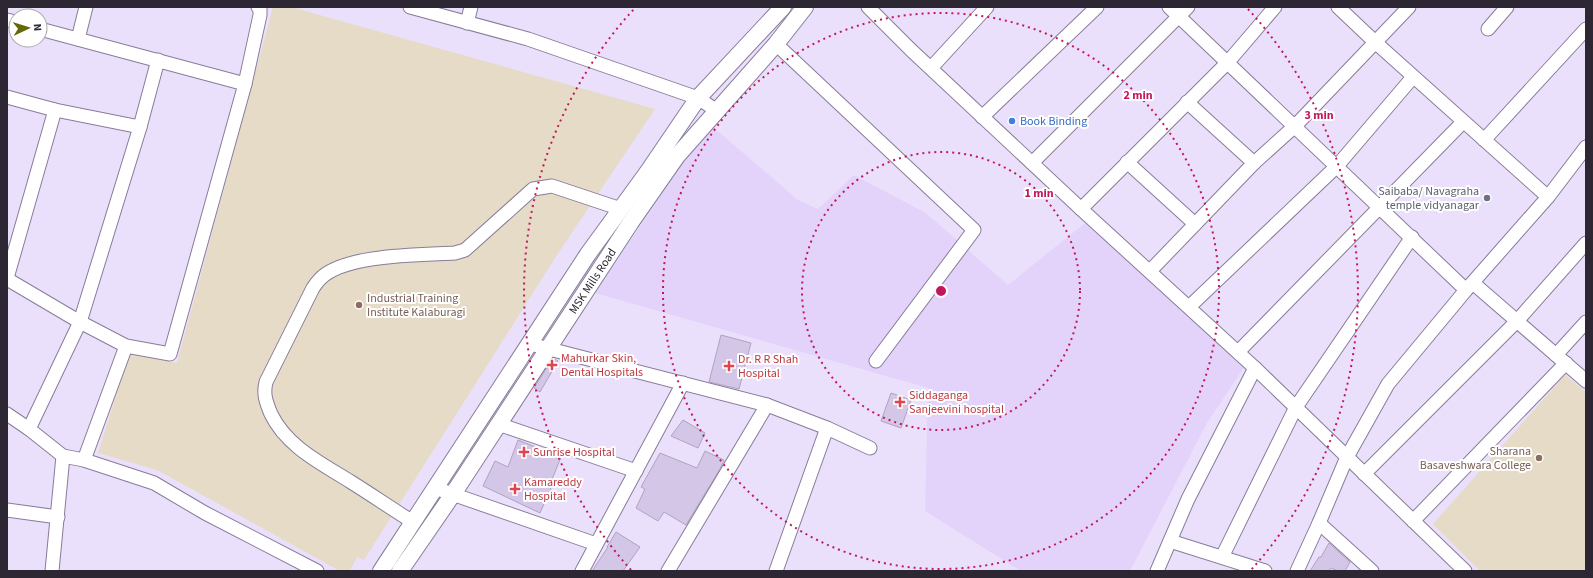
<svg xmlns="http://www.w3.org/2000/svg" width="1593" height="578" viewBox="0 0 1593 578" font-family="'Source Sans 3',sans-serif">
	<style>
		.built { fill: #e3d3fb }
		.education { fill: #e5dbc6 }
		.building { fill: #d3c6e6; stroke: #afa2c2 }
		.lines { fill: none; stroke-linecap: round; stroke-linejoin: round }
		.minor-casing { stroke: #887c9a; stroke-width: 15 }
		.major-casing { stroke: #887c9a; stroke-width: 18 }
		.minor { stroke: #fff; stroke-width: 13 }
		.major { stroke: #fff; stroke-width: 16 }
		.ring { fill: none; stroke: #c2185b; stroke-width: 2; stroke-dasharray: 2 4 }
		.shop-dot { fill: #3f7fe0; stroke: #fff; stroke-width: 1.5 }
		.worship-dot { fill: #6b7280; stroke: #fff; stroke-width: 1.5 }
		.education-dot { fill: #8d6e63; stroke: #fff; stroke-width: 1.5 }
		.health-dot { fill: #e0444e; stroke: #fff; stroke-width: 1.5 }
		.labels { text-anchor: middle; stroke-width: 4; stroke-linejoin: round; paint-order: stroke }
		.shop-label { font-size: 12px; fill: #366cbe; stroke: #fff; text-anchor: start }
		.worship-label { font-size: 12px; fill: #5b616d; stroke: #fff; text-anchor: end }
		.street-label { font-size: 12px; fill: #2c2733; stroke: #fff }
		.education-label { font-size: 12px; fill: #785e54; stroke: #fff; text-anchor: start }
		.health-label { font-size: 12px; fill: #be3a42; stroke: #fff; text-anchor: start }
		.centre { fill: #c2185b; stroke: #fff; stroke-width: 2 }
		.ring-label { font-size: 12px; text-anchor: middle; font-weight: bold; fill: #c2185b; stroke: #fff; stroke-width: 4; stroke-linejoin: round; paint-order: stroke }
	</style>
	<rect width="100%" height="100%" fill="#ebe0fb"/>
	<path class="built" d="M 713,127 L 798,200 L 818,209 L 854,175 L 926,213 L 1008,285 L 1085,223 L 1245,366 L 1207,423 L 1130,571 L 1021,571 L 925,511 L 928,388 L 595,293 L 687,157 Z"/>
	<g class="education">
		<path d="M 273,7 L 291,7 L 655,109 L 557,255 L 364,560 L 357,557 L 350,571 L 340,571 L 157,470 L 98,453 L 129,354 L 177,363 Z"/>
		<path d="M 1565,375 L 1586,392 L 1586,571 L 1480,571 L 1433,524 Z"/>
	</g>
	<g class="building">
		<path d="M 721,335 L 751,343 L 739,389 L 709,382 Z"/>
		<path d="M 553,358 L 558,361 L 540,392 L 534,388 Z"/>
		<path d="M 891,393 L 911,400 L 901,428 L 881,421 Z"/>
		<path d="M 683,420 L 705,433 L 698,448 L 671,436 Z"/>
		<path d="M 518,440 L 561,457 L 549,487 L 551,488 L 540,513 L 483,486 L 495,461 L 508,467 Z"/>
		<path d="M 705,451 L 724,460 L 720,469 L 686,525 L 664,512 L 658,521 L 636,508 L 645,489 L 641,487 L 660,453 L 697,468 Z"/>
		<path d="M 616,532 L 640,547 L 623,571 L 592,571 L 608,547 L 607,547 Z"/>
		<path d="M 1329,543 L 1350,562 L 1345,571 L 1338,571 L 1331,568 L 1329,571 L 1310,571 L 1319,557 L 1321,557 Z"/>
	</g>
	<g class="lines">
		<defs>
			<g id="minor">
				<path d="M 410,7 L 528,39 L 698,98 L 717,111"/>
				<path d="M 868,7 L 911,50 L 1081,209 L 1255,368 L 1465,571"/>
				<path d="M 1169,7 L 1466,290"/>
				<path d="M 1338,7 L 1375,42 L 1548,197"/>
				<path d="M 7,20 L 16,22"/>
				<path d="M 467,23 L 471,7"/>
				<path d="M 40,29 L 245,84"/>
				<path d="M 1488,29 L 1507,7"/>
				<path d="M 78,39 L 86,7"/>
				<path d="M 776,44 L 974,230 L 876,361"/>
				<path d="M 931,68 L 987,7"/>
				<path d="M 7,97 L 55,110 L 140,127"/>
				<path d="M 1187,102 L 1254,163"/>
				<path d="M 982,117 L 1097,7"/>
				<path d="M 1484,140 L 1586,29"/>
				<path d="M 1127,162 L 1195,224"/>
				<path d="M 1032,163 L 1188,7"/>
				<path d="M 1081,209 L 1228,62 L 1275,7"/>
				<path d="M 1150,271 L 1254,163 L 1295,126 L 1409,7"/>
				<path d="M 7,278 L 55,110"/>
				<path d="M 7,279 L 80,322 L 126,346 L 170,354 L 245,84 L 260,15 L 260,8 L 258,7"/>
				<path d="M 1473,283 L 1586,381"/>
				<path d="M 1189,307 L 1337,166 L 1413,77"/>
				<path d="M 530,344 L 767,405 L 827,428 L 870,448"/>
				<path d="M 1238,352 L 1463,122"/>
				<path d="M 1556,355 L 1586,322"/>
				<path d="M 7,414 L 29,429 L 63,456 L 84,460 L 154,483 L 205,513 L 317,571"/>
				<path d="M 498,424 L 636,471"/>
				<path d="M 29,429 L 80,322 L 140,127 L 158,60"/>
				<path d="M 84,460 L 126,346"/>
				<path d="M 1364,474 L 1517,321 L 1586,243"/>
				<path d="M 435,488 L 596,544"/>
				<path d="M 7,510 L 58,517"/>
				<path d="M 1413,521 L 1566,363"/>
				<path d="M 413,522 C 392,509 372,495 351,482 C 321,463 287,447 271,414 C 266,402 263,394 266,382 L 313,288 C 315,285 318,281 320,279 C 344,254 422,255 455,253 L 465,250 L 533,189 L 552,186 L 621,209"/>
				<path d="M 1319,523 L 1372,571"/>
				<path d="M 1170,541 L 1265,571"/>
				<path d="M 1222,557 L 1296,407 L 1412,237"/>
				<path d="M 52,571 L 63,456"/>
				<path d="M 582,571 L 683,383"/>
				<path d="M 668,571 L 767,405"/>
				<path d="M 776,571 L 827,428"/>
				<path d="M 1157,571 L 1188,499 L 1255,368"/>
				<path d="M 1297,571 L 1319,523 L 1347,457 L 1388,384 L 1466,290 L 1548,197 L 1586,147"/>
			</g>
			<g id="major">
				<path d="M 381,571 L 588,254 L 647,173 L 698,98 L 783,7"/>
				<path id="s1" d="M 400,571 L 453,494 L 631,222 L 677,156 L 776,44 L 805,7"/>
			</g>
		</defs>
		<use href="#minor" class="minor-casing"/>
		<use href="#major" class="major-casing"/>
		<use href="#minor" class="minor"/>
		<use href="#major" class="major"/>
	</g>
	<g class="ring">
		<circle cx="941" cy="291" r="139"/>
		<circle cx="941" cy="291" r="278"/>
		<path d="M631 570A417 417 0 0 1 634 9M1248 9A417 417 0 0 1 1251 570"/>
	</g>
	<circle class="shop-dot" cx="1012" cy="121" r="4"/>
	<circle class="worship-dot" cx="1487" cy="198" r="4"/>
	<g class="education-dot">
		<circle cx="359" cy="305" r="4"/>
		<circle cx="1539" cy="458" r="4"/>
	</g>
	<g class="health-dot">
		<path d="M550 359h4v4h4v4h-4v4h-4v-4h-4v-4h4z"/>
		<path d="M727 360h4v4h4v4h-4v4h-4v-4h-4v-4h4z"/>
		<path d="M898 396h4v4h4v4h-4v4h-4v-4h-4v-4h4z"/>
		<path d="M522 446h4v4h4v4h-4v4h-4v-4h-4v-4h4z"/>
		<path d="M513 483h4v4h4v4h-4v4h-4v-4h-4v-4h4z"/>
	</g>
	<g class="labels">
		<g class="shop-label">
			<text x="1020" y="125">Book Binding</text>
		</g>
		<g class="worship-label">
			<text x="1479" y="195">Saibaba/ Navagraha<tspan x="1479" dy="14">temple vidyanagar</tspan></text>
		</g>
		<g class="street-label">
			<text dy="4" stroke="none"><textPath href="#s1" startOffset="348">MSK Mills Road</textPath></text>
		</g>
		<g class="education-label">
			<text x="367" y="302">Industrial Training<tspan x="367" dy="14">Institute Kalaburagi</tspan></text>
			<text x="1531" y="455" text-anchor="end">Sharana<tspan x="1531" dy="14">Basaveshwara College</tspan></text>
		</g>
		<g class="health-label">
			<text x="561" y="362">Mahurkar Skin,<tspan x="561" dy="14">Dental Hospitals</tspan></text>
			<text x="738" y="363">Dr. R R Shah<tspan x="738" dy="14">Hospital</tspan></text>
			<text x="909" y="399">Siddaganga<tspan x="909" dy="14">Sanjeevini hospital</tspan></text>
			<text x="533" y="456">Sunrise Hospital</text>
			<text x="524" y="486">Kamareddy<tspan x="524" dy="14">Hospital</tspan></text>
		</g>
	</g>
	<circle cx="941" cy="291" r="6" class="centre"/>
	<g class="ring-label">
		<text x="1138" y="99">2 min</text>
		<text x="1319" y="119">3 min</text>
		<text x="1039" y="197">1 min</text>
	</g>
	<rect width="1593" height="578" fill="none" stroke="#2c2733" stroke-width="16"/>
	<g transform="translate(28 28) rotate(86)"><circle r="19" fill="#ffffff" stroke="#aba9ad"/>
	<path d="M0-3L7 15L0 10L-7 15Z" fill="#646807"/>
	<text y="-6" font-size="11" font-weight="bold" text-anchor="middle" fill="#2c2733">N</text>
	</g>
</svg>
